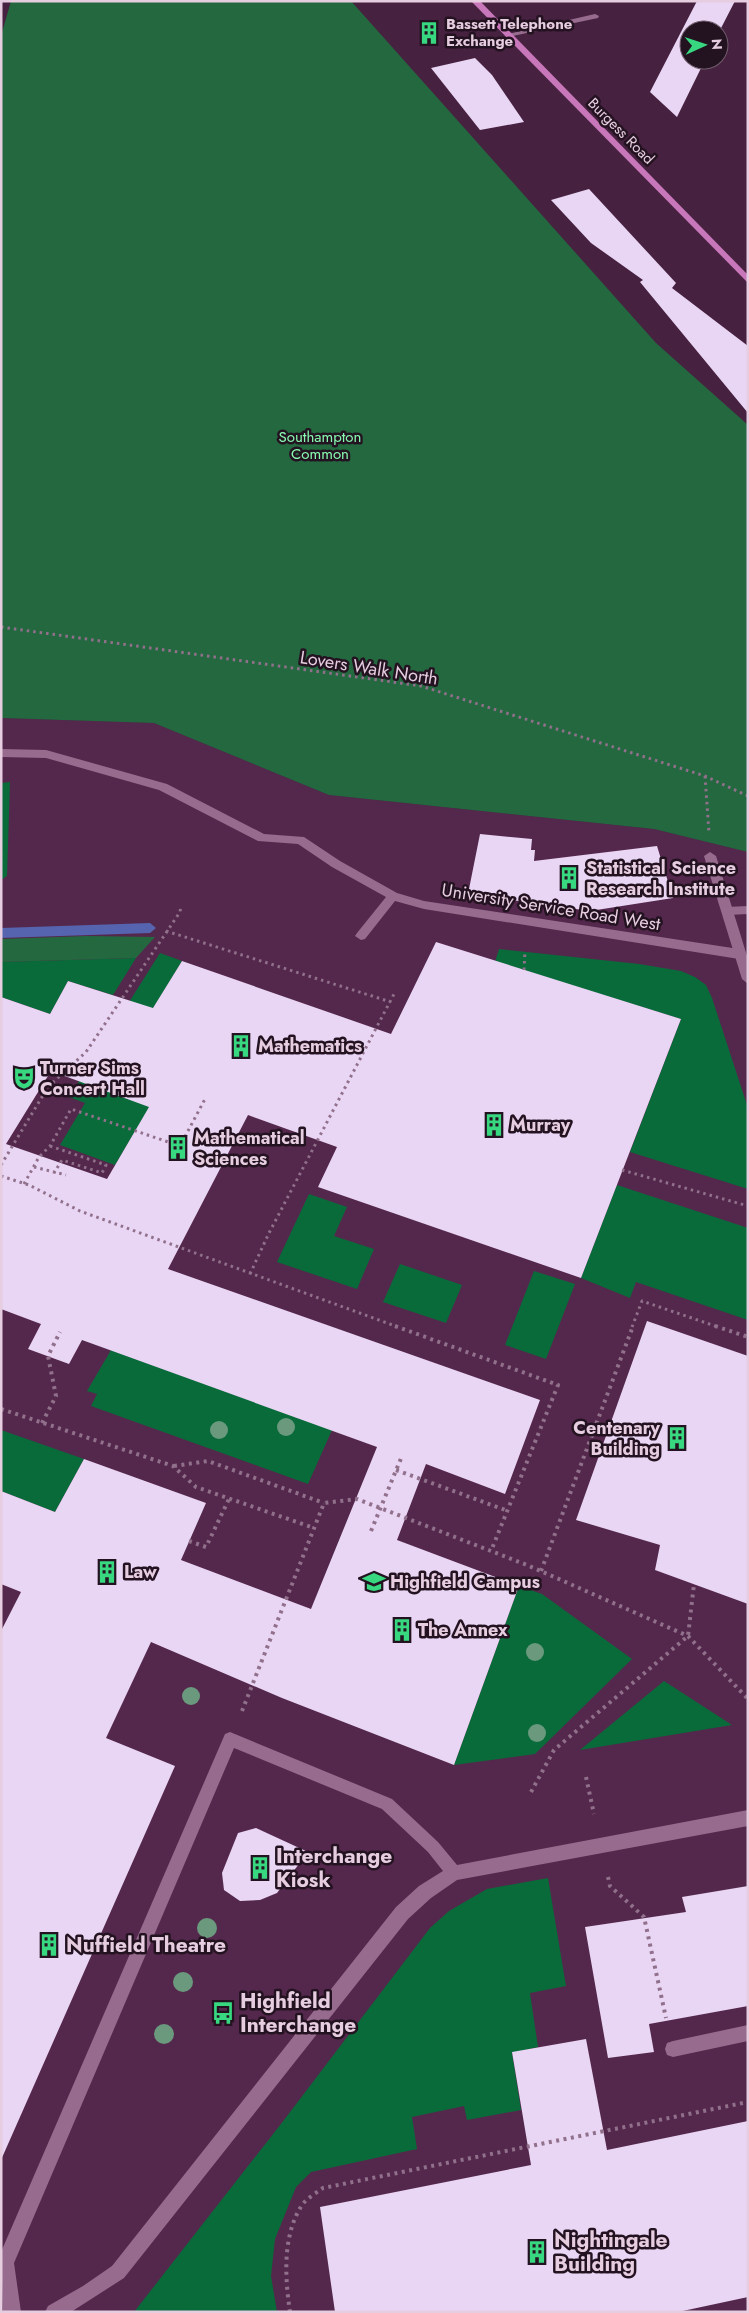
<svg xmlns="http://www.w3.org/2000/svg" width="749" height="2313" viewBox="0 0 749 2313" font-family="Jost,sans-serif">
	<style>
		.built { fill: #54284c }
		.green { fill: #096b3a }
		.forest { fill: #246840 }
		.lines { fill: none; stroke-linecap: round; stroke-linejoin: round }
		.stream { fill: #5664af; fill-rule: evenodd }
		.building { fill: #e9d5f4; fill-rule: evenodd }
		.path-far1 { stroke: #90708a; stroke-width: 3; stroke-dasharray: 2.5 4; stroke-linecap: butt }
		.path { stroke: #90708a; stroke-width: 4; stroke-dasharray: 3 4.5; stroke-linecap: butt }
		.service { fill: #976b8e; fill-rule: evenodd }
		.minor { fill: #976b8e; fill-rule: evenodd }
		.primary { fill: #c877ba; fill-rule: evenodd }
		.tree { fill: #6a997e }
		.labels { text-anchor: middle; stroke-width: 5; stroke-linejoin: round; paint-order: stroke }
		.far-poi-label { font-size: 15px; font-weight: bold; fill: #e6cde0; stroke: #231220; text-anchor: start }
		.far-street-label { font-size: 15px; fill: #e6cde0; stroke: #231220 }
		.far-park-label { font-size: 15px; fill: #87fbb0; stroke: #231220 }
		.street-label { font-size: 18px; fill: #e6cde0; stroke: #231220 }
		.poi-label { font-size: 18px; font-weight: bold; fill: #e6cde0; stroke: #231220; text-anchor: start }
		.near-poi-label { font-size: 21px; font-weight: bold; fill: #e6cde0; stroke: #231220; text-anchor: start }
	</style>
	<rect width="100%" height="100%" fill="#472140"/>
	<path class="built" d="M 1,718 L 154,723 L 329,795 L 654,829 L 748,852 L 748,2312 L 1,2312 Z"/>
	<g class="green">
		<path d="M 10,782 L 7,876 L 1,880 L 1,783 Z"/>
		<path d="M 499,949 L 639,964 L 681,971 L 695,977 L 706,985 L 712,998 L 748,1108 L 748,1189 L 630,1152 L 681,1019 L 495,962 Z"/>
		<path d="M 160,953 L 182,961 L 117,1068 L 150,1106 L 115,1165 L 60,1145 L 85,1103 L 69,1097 Z"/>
		<path d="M 136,958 L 113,995 L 68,981 L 50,1014 L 1,997 L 1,962 Z"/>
		<path d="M 617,1185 L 748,1228 L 748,1320 L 636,1282 L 630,1298 L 581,1278 Z"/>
		<path d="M 309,1194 L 347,1207 L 334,1236 L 374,1249 L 357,1289 L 277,1262 Z"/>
		<path d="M 400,1264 L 462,1285 L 446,1323 L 383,1302 Z"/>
		<path d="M 534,1271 L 575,1284 L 546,1359 L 505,1345 Z"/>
		<path d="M 111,1350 L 332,1430 L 308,1484 L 91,1406 L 97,1394 L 87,1391 Z"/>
		<path d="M 1,1430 L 84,1459 L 55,1512 L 1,1491 Z"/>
		<path d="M 519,1586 L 542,1594 L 632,1659 L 535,1754 L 454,1765 Z"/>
		<path d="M 664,1681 L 732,1725 L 580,1750 Z"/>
		<path d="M 548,1878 L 566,1986 L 530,1993 L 538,2047 L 512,2053 L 521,2110 L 467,2120 L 464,2106 L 412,2117 L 417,2149 L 311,2172 L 296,2187 L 275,2239 L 271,2276 L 277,2312 L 134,2312 L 284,2120 L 430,1928 L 449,1911 L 487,1889 Z"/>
	</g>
	<g class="forest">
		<path d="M 11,1 L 351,1 L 656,343 L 748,425 L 748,852 L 654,829 L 329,795 L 154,723 L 1,718 L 1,36 Z"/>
		<path d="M 87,936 L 155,937 L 136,958 L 1,962 L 1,939 Z"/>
	</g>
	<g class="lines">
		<path class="stream" d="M 150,923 L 156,928 L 150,933 L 1,938 L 1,928 Z"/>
	</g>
	<g class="building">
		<path d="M 697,1 L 735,1 L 719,32 L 719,30 L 689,30 L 689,60 L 705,60 L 677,117 L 650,92 Z"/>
		<path d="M 475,58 L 492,75 L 524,122 L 480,130 L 431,68 Z"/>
		<path d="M 589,189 L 676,283 L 672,288 L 748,346 L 748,413 L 640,282 L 643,280 L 591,243 L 551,200 Z"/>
		<path d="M 480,834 L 532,839 L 531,850 L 535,850 L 534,861 L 657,846 L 673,898 L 590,911 L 468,894 Z"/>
		<path d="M 436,942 L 681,1019 L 581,1278 L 318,1187 L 337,1147 L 248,1115 L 168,1269 L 540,1400 L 505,1494 L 426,1464 L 397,1540 L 519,1586 L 454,1765 L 282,1698 L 151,1642 L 106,1738 L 175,1766 L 1,2160 L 1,1631 L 21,1592 L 1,1584 L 1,1491 L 55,1512 L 84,1459 L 206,1503 L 181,1560 L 311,1609 L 377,1447 L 82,1340 L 69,1364 L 28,1349 L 41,1324 L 1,1309 L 1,997 L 50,1014 L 68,981 L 153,1008 L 182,961 L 391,1034 ZM 51,1071 L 149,1107 L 107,1179 L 6,1144 Z"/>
		<path d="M 647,1321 L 748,1356 L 748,1604 L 655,1570 L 660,1545 L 576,1520 Z"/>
		<path d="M 256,1828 L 308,1852 L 277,1893 L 260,1900 L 240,1901 L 224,1890 L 222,1873 L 238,1833 Z"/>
		<path d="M 748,1886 L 748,2006 L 649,2024 L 654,2052 L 608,2058 L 585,1927 L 686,1912 L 682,1897 Z"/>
		<path d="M 586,2039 L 607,2150 L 748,2121 L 748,2297 L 678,2312 L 335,2312 L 320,2207 L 531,2165 L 512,2052 Z"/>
	</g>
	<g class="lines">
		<g class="path-far1">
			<path d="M 1,627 L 421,686 L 705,776 L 748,796"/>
			<path d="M 705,776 L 709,833"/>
			<path d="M 166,931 L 391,1002"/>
			<path d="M 524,970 L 525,951"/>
			<path d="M 50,1146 L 106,1165 L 102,1173 L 62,1160 L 54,1173"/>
			<path d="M 1,1165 L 48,1087 L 86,1052 L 180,912 L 181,905"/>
			<path d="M 34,1167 L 66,1175"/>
			<path d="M 622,1170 L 748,1206"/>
			<path d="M 1,1176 L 29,1185 L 80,1211 L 398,1327"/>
			<path d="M 24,1184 L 39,1157 L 50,1146 L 71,1109 L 180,1146 L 205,1099"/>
			<path d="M 250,1274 L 269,1233 L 394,994"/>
			<path d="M 632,1327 L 642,1301 L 718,1327"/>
		</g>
		<g class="path">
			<path d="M 395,1326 L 558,1385 L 491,1551"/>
			<path d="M 715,1326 L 748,1337"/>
			<path d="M 1,1409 L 173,1466 L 196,1487 L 314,1528"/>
			<path d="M 42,1423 L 56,1396 L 48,1356 L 60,1332"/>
			<path d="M 174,1466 L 208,1461 L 324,1503"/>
			<path d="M 396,1470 L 508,1511"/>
			<path d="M 371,1531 L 402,1456"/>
			<path d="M 189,1541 L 206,1547 L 229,1499"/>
			<path d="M 541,1571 L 633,1326"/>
			<path d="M 242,1711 L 324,1503 L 357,1499 L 527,1565 L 688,1636 L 748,1699"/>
			<path d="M 586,1777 L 594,1814"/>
			<path d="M 531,1792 L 554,1750 L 688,1636 L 694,1584"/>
			<path d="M 608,1877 L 610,1886 L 644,1917 L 666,2018"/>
			<path d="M 290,2312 C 285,2278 282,2236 302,2205 C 307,2198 316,2193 323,2188 L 748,2102"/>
		</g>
		<g class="service">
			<path d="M 1,749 L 46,750 L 167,784 L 264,834 L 304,837 L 340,861 L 397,893 L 424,901 L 739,949 L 745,954 L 739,959 L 424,909 L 395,901 L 365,939 L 361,940 L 355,936 L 357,933 L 386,897 L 332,867 L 298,844 L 258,841 L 159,790 L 46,758 L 1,757 Z"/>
			<path d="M 748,906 L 748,914 L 727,915 L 721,911 L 727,907 Z"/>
			<path d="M 230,1732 L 392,1799 L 438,1842 L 457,1865 L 748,1810 L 748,1826 L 457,1880 L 431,1898 L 408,1919 L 124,2278 L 71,2312 L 45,2312 L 48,2306 L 83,2286 L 112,2266 L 396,1907 L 419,1886 L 443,1871 L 428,1852 L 382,1809 L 234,1748 L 14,2263 L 21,2312 L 3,2312 L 1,2252 L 225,1734 Z"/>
			<path d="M 748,2025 L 748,2041 L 673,2057 L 667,2055 L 665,2049 L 667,2043 L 673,2041 Z"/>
		</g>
		<g class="minor">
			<path d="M 595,14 L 599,16 L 598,18 L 508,37 L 504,35 Z"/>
			<path d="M 710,852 L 716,856 L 748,959 L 748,984 L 742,979 L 704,856 Z"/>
		</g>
		<path class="primary" d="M 471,1 L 480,1 L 748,275 L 748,283 Z"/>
	</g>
	<g class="tree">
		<circle cx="286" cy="1427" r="9"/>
		<circle cx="219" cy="1430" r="9"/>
		<circle cx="535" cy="1652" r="9"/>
		<circle cx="191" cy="1696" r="9"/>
		<circle cx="537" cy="1733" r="9"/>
		<circle cx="207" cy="1928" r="10"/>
		<circle cx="183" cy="1982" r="10"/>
		<circle cx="164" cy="2034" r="10"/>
	</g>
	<defs>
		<symbol id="building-bare" viewBox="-9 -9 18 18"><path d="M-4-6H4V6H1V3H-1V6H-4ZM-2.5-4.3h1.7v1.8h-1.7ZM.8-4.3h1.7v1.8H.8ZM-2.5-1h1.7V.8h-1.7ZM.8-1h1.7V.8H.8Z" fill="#37d880" stroke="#231220" stroke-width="2.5" paint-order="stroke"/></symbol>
		<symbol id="theatre-bare" viewBox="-9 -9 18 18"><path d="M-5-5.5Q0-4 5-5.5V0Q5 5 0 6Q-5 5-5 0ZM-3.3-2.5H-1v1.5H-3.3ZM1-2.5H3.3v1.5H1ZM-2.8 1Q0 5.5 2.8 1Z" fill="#37d880" stroke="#231220" stroke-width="2.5" paint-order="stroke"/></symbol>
		<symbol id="university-bare" viewBox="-9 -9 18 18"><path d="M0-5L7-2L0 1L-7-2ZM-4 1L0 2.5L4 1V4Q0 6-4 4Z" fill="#37d880" stroke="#231220" stroke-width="2.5" paint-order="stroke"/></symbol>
		<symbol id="bus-bare" viewBox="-9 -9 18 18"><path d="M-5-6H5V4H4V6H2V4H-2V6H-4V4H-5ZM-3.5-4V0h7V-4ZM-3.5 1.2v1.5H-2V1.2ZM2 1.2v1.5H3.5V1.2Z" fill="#37d880" stroke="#231220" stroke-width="2.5" paint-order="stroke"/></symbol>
	</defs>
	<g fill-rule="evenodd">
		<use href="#building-bare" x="413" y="17" width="32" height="32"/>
		<use href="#building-bare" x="553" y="862" width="32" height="32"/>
		<use href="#building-bare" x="225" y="1030" width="32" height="32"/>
		<use href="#theatre-bare" x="8" y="1062" width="32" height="32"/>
		<use href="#building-bare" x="478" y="1109" width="32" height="32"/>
		<use href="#building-bare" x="162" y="1132" width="32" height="32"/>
		<use href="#building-bare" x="661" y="1422" width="32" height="32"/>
		<use href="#building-bare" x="91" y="1556" width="32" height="32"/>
		<use href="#university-bare" x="358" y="1566" width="32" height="32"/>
		<use href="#building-bare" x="386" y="1614" width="32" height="32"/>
		<use href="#building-bare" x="244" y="1852" width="32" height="32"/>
		<use href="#building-bare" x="33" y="1929" width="32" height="32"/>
		<use href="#bus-bare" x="207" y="1997" width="32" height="32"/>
		<use href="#building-bare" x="521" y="2236" width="32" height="32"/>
	</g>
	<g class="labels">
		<g class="far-poi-label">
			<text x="446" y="29">Bassett Telephone<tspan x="446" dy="17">Exchange</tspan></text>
		</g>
		<g class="far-street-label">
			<text transform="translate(621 131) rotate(45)" y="5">Burgess Road</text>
		</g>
		<g class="far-park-label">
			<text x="320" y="442">Southampton<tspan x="320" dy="17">Common</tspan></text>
		</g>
		<g class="street-label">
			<text transform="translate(369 668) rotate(9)" y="6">Lovers Walk North</text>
			<text transform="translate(551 907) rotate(9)" y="6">University Service Road West</text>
		</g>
		<g class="poi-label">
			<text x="586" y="874">Statistical Science<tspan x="586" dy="21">Research Institute</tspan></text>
			<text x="258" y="1052">Mathematics</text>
			<text x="40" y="1074">Turner Sims<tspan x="40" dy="21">Concert Hall</tspan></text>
			<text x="510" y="1131">Murray</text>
			<text x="194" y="1144">Mathematical<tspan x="194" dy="21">Sciences</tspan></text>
			<text x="660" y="1434" text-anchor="end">Centenary<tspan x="660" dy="21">Building</tspan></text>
			<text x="124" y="1578">Law</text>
			<text x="390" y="1588">Highfield Campus</text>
			<text x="418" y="1636">The Annex</text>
		</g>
		<g class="near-poi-label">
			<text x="276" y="1863">Interchange<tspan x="276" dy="24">Kiosk</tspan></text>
			<text x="66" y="1952">Nuffield Theatre</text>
			<text x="240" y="2008">Highfield<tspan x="240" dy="24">Interchange</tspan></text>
			<text x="554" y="2247">Nightingale<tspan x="554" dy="24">Building</tspan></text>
		</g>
	</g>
	<rect width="749" height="2313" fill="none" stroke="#e6cde0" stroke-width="5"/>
	<g transform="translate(704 45) rotate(87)"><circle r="24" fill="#231220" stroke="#715d6d"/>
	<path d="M0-4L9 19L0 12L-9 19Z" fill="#37d880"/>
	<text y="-8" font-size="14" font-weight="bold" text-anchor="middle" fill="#e6cde0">N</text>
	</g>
</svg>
